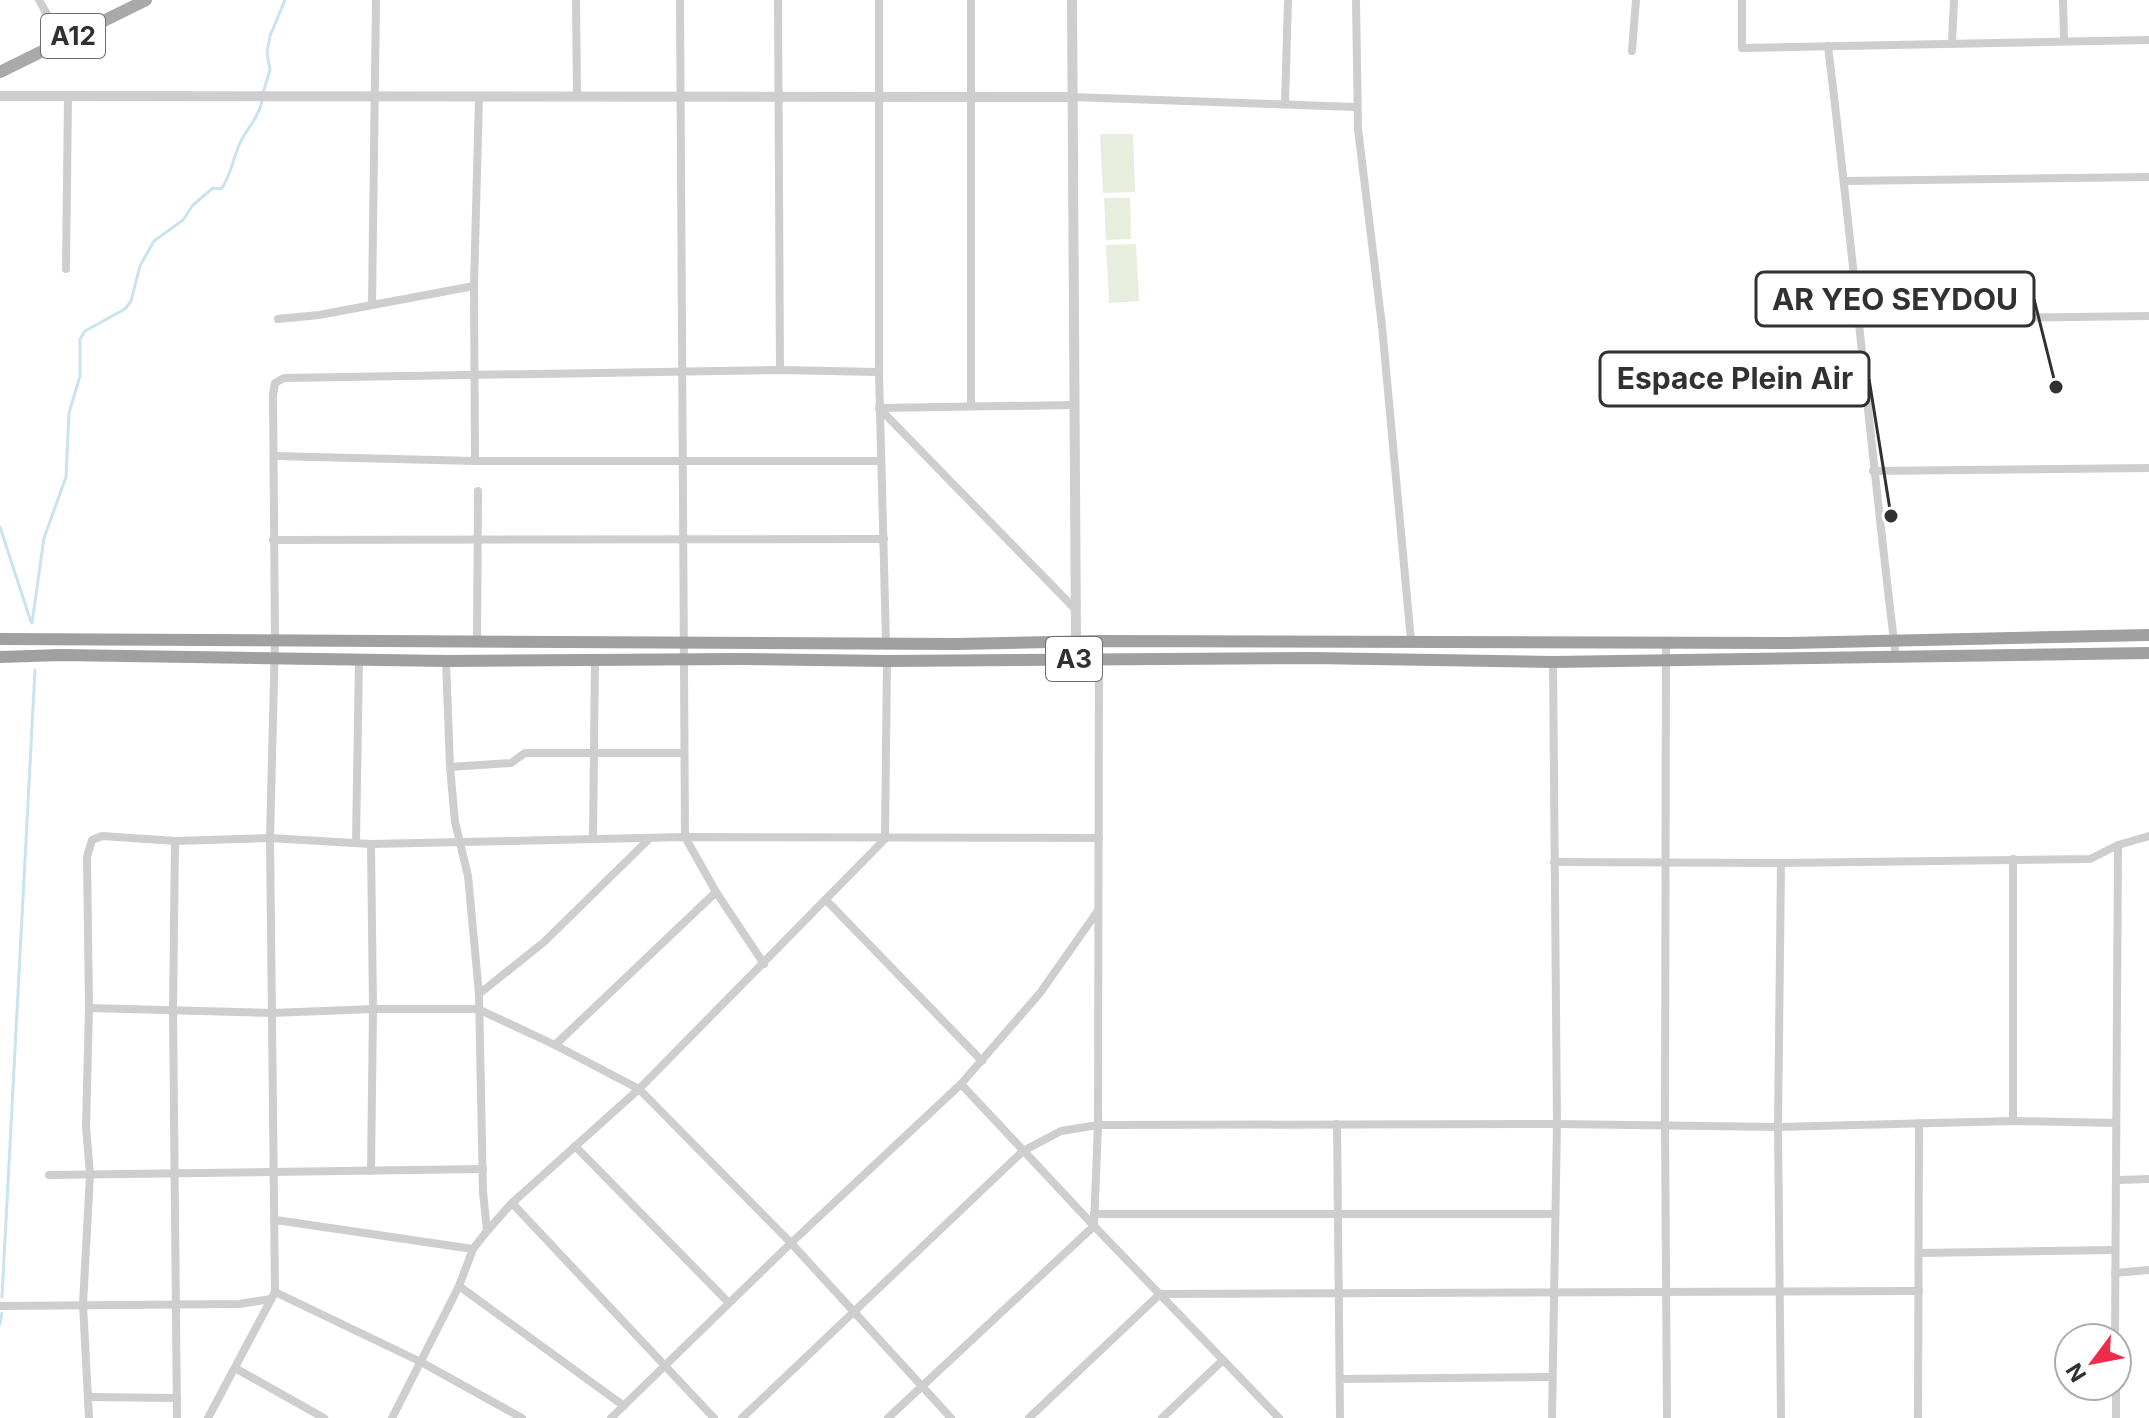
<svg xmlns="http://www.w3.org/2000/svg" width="2149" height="1418" viewBox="0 0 2149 1418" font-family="Inter,sans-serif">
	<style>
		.park { fill: #e8eede }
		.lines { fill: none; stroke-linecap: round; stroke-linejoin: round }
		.stream { stroke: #c9e3ef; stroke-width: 3 }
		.minor { stroke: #cecece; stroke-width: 8 }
		.tertiary { stroke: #cecece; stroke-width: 10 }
		.primary { stroke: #a9a9a9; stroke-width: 12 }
		.trunk { stroke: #a0a0a0; stroke-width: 12 }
		.labels { text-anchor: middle; stroke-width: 8; stroke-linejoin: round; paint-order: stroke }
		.shield { fill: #fff; stroke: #6f6f6f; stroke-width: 2 }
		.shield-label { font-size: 26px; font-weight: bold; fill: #313131 }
		.leader { fill: none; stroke: #313131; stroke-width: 3 }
		.callout-dot { fill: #313131; stroke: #fff; stroke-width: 3 }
		.callout { fill: #fff; stroke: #313131; stroke-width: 3 }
		.callout-label { font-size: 30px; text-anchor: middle; font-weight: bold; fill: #313131 }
	</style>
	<rect width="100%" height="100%" fill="#fff"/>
	<g class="park">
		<path d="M 1100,134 L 1133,134 L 1135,192 L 1103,193 Z"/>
		<path d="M 1130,198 L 1131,239 L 1106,240 L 1104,198 Z"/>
		<path d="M 1136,244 L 1139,301 L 1109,303 L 1106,245 Z"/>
	</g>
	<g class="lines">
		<g class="stream">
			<path d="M 263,93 L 270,70 L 267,53 L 270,36 L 285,0"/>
			<path d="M 0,527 L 31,622"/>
			<path d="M 32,623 L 44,538 L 66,477 L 69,413 L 80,376 L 80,339 L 85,331 L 125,309 L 131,301 L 140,266 L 154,241 L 183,220 L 193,205 L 213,188 L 221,189 C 232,175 233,156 241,141 C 248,127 259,117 262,101"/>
			<path d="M 2,1297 L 35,670"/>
			<path d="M 0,1324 L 2,1313"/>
		</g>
		<g class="minor">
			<path d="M 39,0 L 62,41"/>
			<path d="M 576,0 L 577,96"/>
			<path d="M 680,0 L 685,837 L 716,892 L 764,964"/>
			<path d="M 778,0 L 780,370"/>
			<path d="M 879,0 L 879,372 L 886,642"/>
			<path d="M 1356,0 L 1358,129 L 1382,326 L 1411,641"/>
			<path d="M 1742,0 L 1742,48 L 2149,40"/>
			<path d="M 2063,0 L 2064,40"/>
			<path d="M 1952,42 L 1954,0"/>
			<path d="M 1828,46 C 1853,250 1871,454 1896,658"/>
			<path d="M 1632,51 L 1636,0"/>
			<path d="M 1071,97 L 1356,107"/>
			<path d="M 1285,103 L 1288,0"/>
			<path d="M 1844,181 L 2149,177"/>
			<path d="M 66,269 L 68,96"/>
			<path d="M 372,304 L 376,0"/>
			<path d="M 278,319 L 319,315 L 474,286"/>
			<path d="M 1858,320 L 2149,316"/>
			<path d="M 971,406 L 971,0"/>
			<path d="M 879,408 L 1074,405"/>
			<path d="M 880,409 L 1076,610"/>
			<path d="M 274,456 L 475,461 L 880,461"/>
			<path d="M 475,461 L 474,286 L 479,97"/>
			<path d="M 1873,471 L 2149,468"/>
			<path d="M 273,540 L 884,539"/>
			<path d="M 477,641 L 478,491"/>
			<path d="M 1666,642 L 1665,1126 L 1667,1418"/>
			<path d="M 446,661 L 450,767 L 455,822 L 468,876 L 479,994 L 483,1192 L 487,1231"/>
			<path d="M 450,767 L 511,763 L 525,753 L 684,753"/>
			<path d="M 593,839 L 595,659"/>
			<path d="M 175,841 L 173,1011 L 177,1418"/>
			<path d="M 356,841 L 359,660"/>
			<path d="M 2013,859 L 2013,1121"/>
			<path d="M 1554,862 L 1781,863 L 2090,859 L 2118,845 L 2149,836"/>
			<path d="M 826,900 L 982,1061"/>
			<path d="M 479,994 L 544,942 L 649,839"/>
			<path d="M 89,1008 L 272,1013 L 373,1009 L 478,1009 L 555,1045 L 639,1089 L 791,1243 L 951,1418"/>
			<path d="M 555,1045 L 716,892"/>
			<path d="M 961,1084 L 1094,1226 L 1279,1418"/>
			<path d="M 1337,1124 L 1340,1418"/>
			<path d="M 575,1146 L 729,1303"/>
			<path d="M 371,1171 L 373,1009 L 371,844"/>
			<path d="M 49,1175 L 483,1169"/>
			<path d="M 2118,1180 L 2149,1179"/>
			<path d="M 512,1203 L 714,1418"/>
			<path d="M 1094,1214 L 1555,1214"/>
			<path d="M 276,1220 L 473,1249"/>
			<path d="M 1919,1253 L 2114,1250"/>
			<path d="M 2115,1273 L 2149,1270"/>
			<path d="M 459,1286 L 624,1406"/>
			<path d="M 275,1292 L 421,1362 L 522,1418"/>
			<path d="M 0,1306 L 239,1304 L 271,1299"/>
			<path d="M 2115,1338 L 2118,845"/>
			<path d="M 235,1368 L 324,1418"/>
			<path d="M 1340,1379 L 1551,1377"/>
			<path d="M 2116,1386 L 2116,1418"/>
			<path d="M 89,1397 L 177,1398"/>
			<path d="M 89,1418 L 83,1304 L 90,1174 L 86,1127 L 89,1008 L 87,857 L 92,840 L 102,836 L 175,841 L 270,838 L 371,844 L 685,837 L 1099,838"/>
			<path d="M 208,1418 L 275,1292 L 270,838 L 275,639 L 273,395 L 275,383 L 284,378 L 780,370 L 879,372"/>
			<path d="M 392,1418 L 459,1286 L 473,1249 L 487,1231 L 512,1203 L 639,1089 L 885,839 L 887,661"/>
			<path d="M 611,1418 L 791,1243 L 961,1084 L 1040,993 L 1097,912"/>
			<path d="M 742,1418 L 1023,1151 L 1061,1131 L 1098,1125 L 1557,1124 L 1778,1127 L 2013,1121 L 2116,1123"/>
			<path d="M 888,1418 L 1094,1226 L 1098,1125 L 1099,641"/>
			<path d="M 1029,1418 L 1160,1294 L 1919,1291"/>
			<path d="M 1162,1418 L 1223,1360"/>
			<path d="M 1552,1418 L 1557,1124 L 1553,662"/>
			<path d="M 1781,1418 L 1778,1127 L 1781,863"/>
			<path d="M 1918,1418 L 1919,1123"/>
		</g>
		<g class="tertiary">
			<path d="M 1072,0 L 1076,641"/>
			<path d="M 0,96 L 1071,97"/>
		</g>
		<path class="primary" d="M 0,72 L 146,0"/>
		<g class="trunk">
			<path d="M 0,639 L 956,644 L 1099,641 L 1790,643 L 2149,635"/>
			<path d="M 0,657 L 61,655 L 446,661 L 739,659 L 887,661 L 1312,658 L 1553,662 L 2149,653"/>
		</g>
	</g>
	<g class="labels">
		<g class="shield">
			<rect x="41" y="14" width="64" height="44" rx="6"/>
			<rect x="1046" y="637" width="56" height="44" rx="6"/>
		</g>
		<g class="shield-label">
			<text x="73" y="45">A12</text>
			<text x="1074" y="668">A3</text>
		</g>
	</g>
	<path class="leader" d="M2056 387L2034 299M1891 516L1869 379"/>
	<g class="callout-dot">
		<circle cx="2056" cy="387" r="8"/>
		<circle cx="1891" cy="516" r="8"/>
	</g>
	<g class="callout">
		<rect x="1756" y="272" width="278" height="54" rx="8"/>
		<rect x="1600" y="352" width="269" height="54" rx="8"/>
	</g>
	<g class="callout-label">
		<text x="1895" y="310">AR YEO SEYDOU</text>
		<text x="1735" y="389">Espace Plein Air</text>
	</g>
	<g transform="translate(2093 1362) rotate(238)"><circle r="38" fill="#ffffff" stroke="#adadad" stroke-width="2"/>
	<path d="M0-6L14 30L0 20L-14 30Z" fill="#f02a49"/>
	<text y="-12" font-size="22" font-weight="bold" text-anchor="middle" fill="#313131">N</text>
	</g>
</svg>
